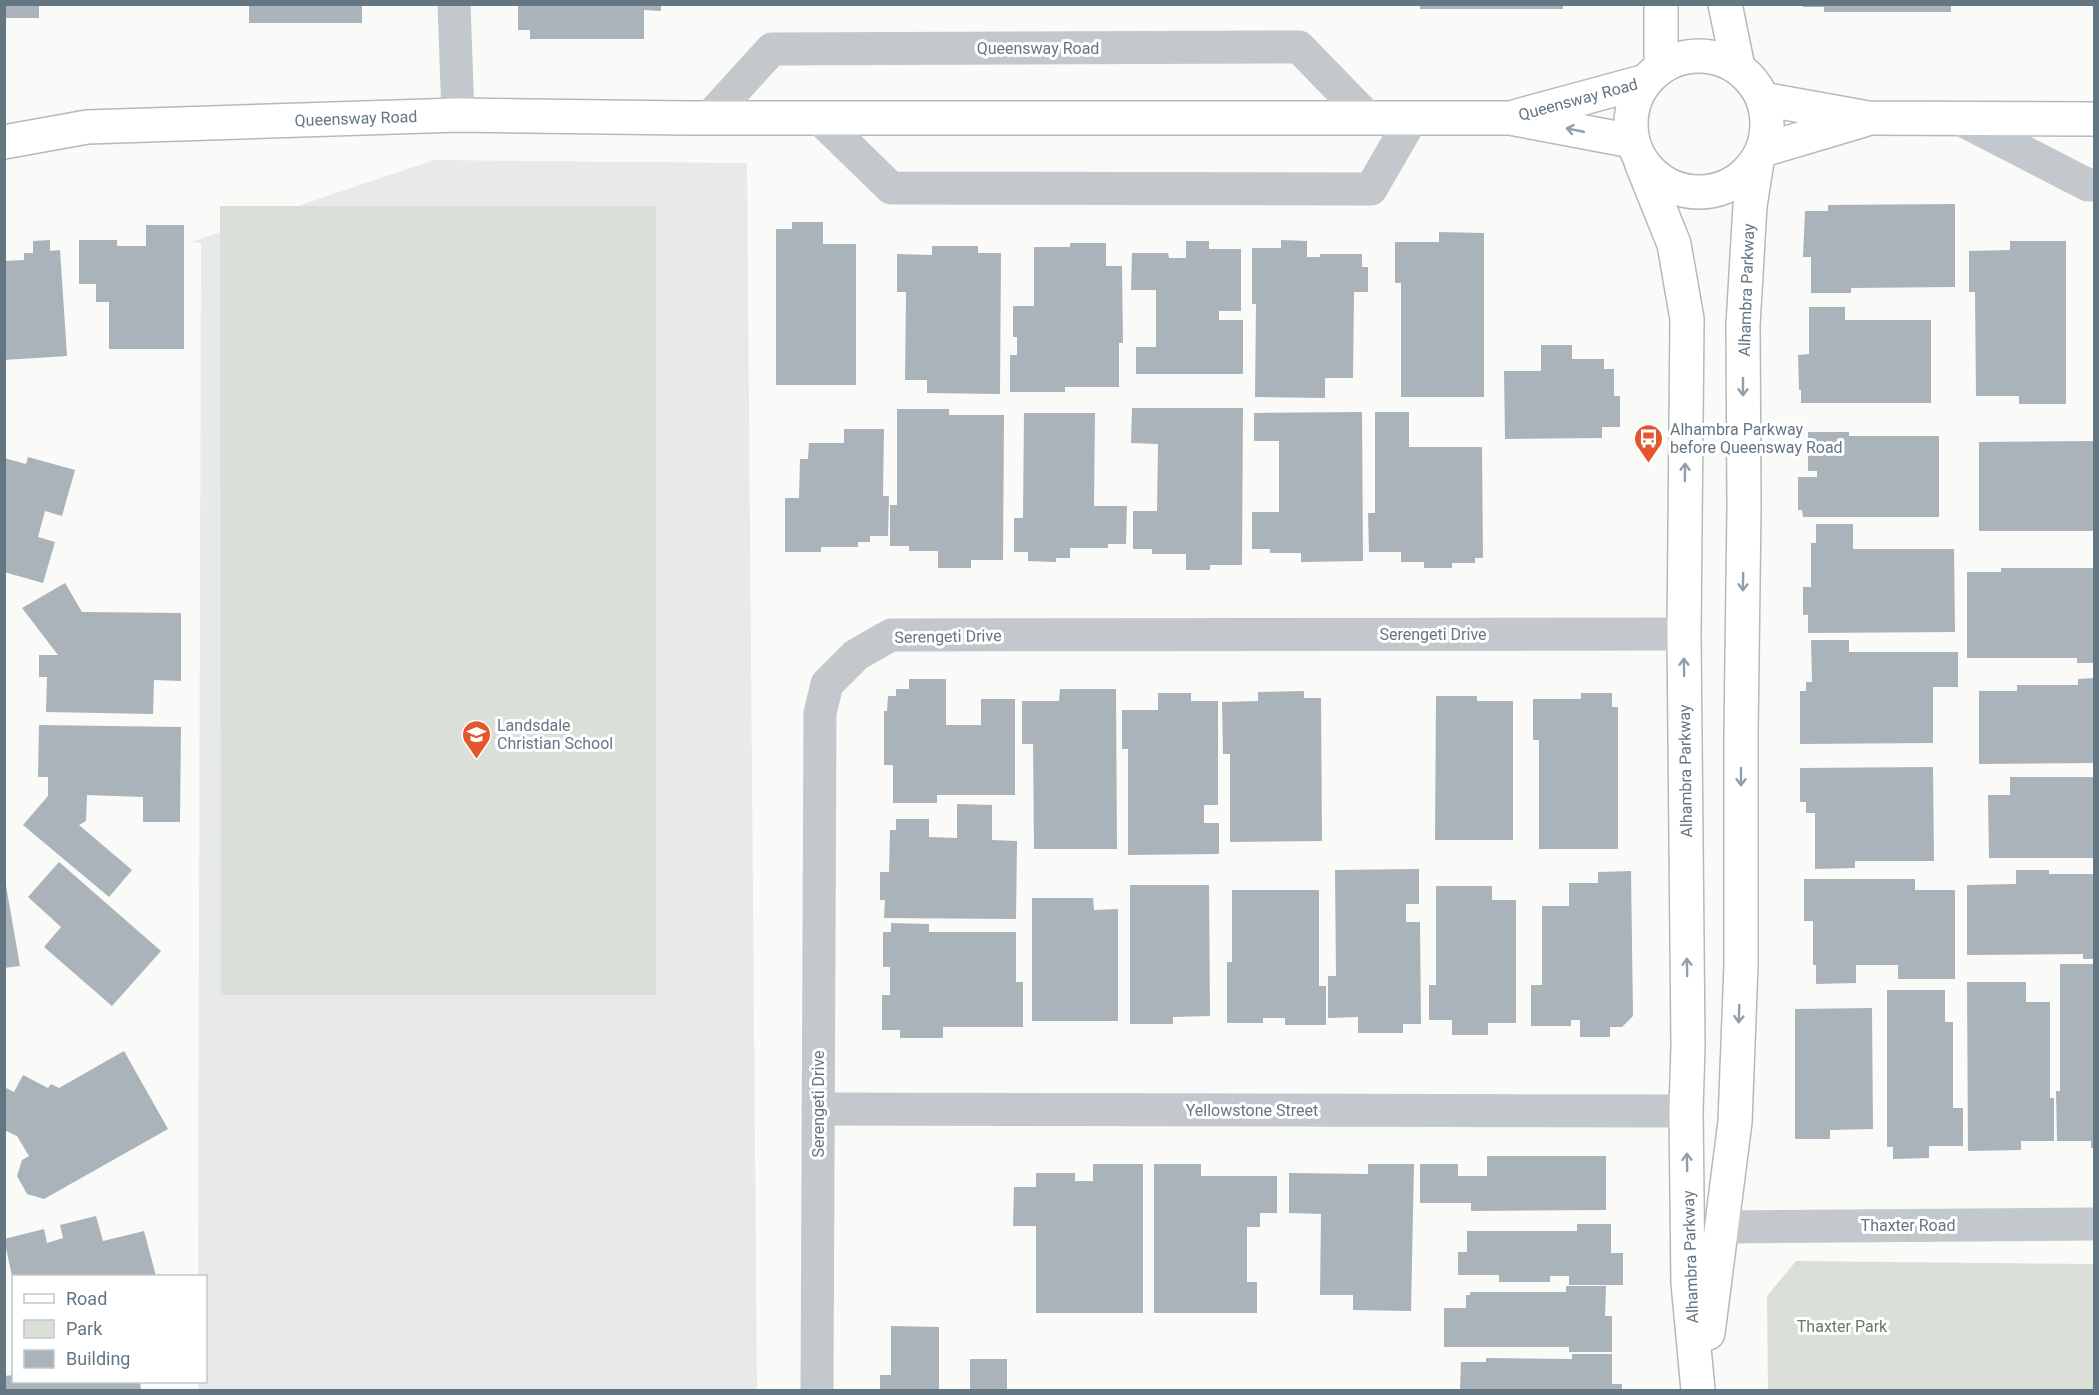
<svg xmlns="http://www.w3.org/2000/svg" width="2099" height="1395" viewBox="0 0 2099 1395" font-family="Roboto,sans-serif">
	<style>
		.built { fill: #e8e9e9 }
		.green { fill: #dadfd7 }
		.building { fill: #aab3b9 }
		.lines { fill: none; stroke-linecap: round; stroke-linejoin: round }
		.secondary-casing { stroke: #b3babf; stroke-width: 36 }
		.street { stroke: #c3c8cc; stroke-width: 33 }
		.secondary { stroke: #fff; stroke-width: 33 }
		.oneway { stroke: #939fa8 }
		.labels { text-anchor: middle; stroke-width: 6; stroke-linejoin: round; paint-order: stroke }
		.street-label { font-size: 16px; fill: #657683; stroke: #fff }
		.poi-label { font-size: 16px; fill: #657683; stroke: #fff; text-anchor: start }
		.park-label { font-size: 16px; fill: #687a64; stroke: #fff }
	</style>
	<rect width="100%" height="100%" fill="#fafaf8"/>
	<path class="built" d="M 434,160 L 747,163 L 757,1390 L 198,1390 L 198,1382 L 206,1382 L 206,1276 L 198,1276 L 201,243 L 191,242 Z"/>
	<g class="green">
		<path d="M 220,206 L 656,206 L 656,995 L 221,995 Z"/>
		<path d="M 1796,1261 L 2094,1264 L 2094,1390 L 1768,1390 L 1767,1296 Z"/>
	</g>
	<g class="building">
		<rect x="4" y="4" width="35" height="14"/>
		<rect x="249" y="4" width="113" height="19"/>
		<path d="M 518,4 L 661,4 L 661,11 L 644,10 L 644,39 L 530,39 L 530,30 L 518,30 Z"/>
		<rect x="1420" y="4" width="143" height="5"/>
		<path d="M 1803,4 L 1951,4 L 1951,12 L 1824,12 L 1824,7 L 1803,7 Z"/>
		<path d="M 1955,204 L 1955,287 L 1851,288 L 1851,293 L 1811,293 L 1811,257 L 1803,257 L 1805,211 L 1828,211 L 1828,205 Z"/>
		<path d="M 792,222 L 823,222 L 823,244 L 856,244 L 856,385 L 776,385 L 776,229 L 792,229 Z"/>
		<path d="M 146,225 L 184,225 L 184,349 L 109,349 L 109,302 L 96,302 L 96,284 L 79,284 L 79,240 L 117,240 L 117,246 L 146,246 Z"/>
		<path d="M 1439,232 L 1484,233 L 1484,397 L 1401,397 L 1401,283 L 1395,283 L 1395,242 L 1439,242 Z"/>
		<path d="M 50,240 L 50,251 L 60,250 L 67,356 L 4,360 L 4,261 L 24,260 L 24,253 L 33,253 L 33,241 Z"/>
		<path d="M 1281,240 L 1307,241 L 1307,257 L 1320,257 L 1320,254 L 1362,254 L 1362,267 L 1368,267 L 1368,292 L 1354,292 L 1353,378 L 1325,378 L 1325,398 L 1255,397 L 1256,304 L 1252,304 L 1252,248 L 1281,248 Z"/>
		<path d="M 1186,241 L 1209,241 L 1209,249 L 1241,249 L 1241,311 L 1219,311 L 1219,320 L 1243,320 L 1243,374 L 1136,374 L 1136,347 L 1156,347 L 1156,290 L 1131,290 L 1132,253 L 1168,253 L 1169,258 L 1186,258 Z"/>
		<path d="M 2010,241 L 2066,241 L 2066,404 L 2019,404 L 2019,396 L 1976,396 L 1975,292 L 1969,292 L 1969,251 L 2010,250 Z"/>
		<path d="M 1070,243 L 1106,243 L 1106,266 L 1122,266 L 1123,343 L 1119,343 L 1119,387 L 1065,387 L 1065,392 L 1010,392 L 1010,355 L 1017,355 L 1017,337 L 1013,337 L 1013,306 L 1034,306 L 1034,247 L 1070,247 Z"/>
		<path d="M 932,246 L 978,246 L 978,253 L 1001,253 L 1000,394 L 927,393 L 927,380 L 905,380 L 906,292 L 897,292 L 897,254 L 932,255 Z"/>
		<path d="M 1809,307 L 1845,307 L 1845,320 L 1931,320 L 1931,403 L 1801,403 L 1801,390 L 1799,390 L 1798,355 L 1809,354 Z"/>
		<path d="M 1541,345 L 1572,345 L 1572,359 L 1604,359 L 1604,369 L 1614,369 L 1614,396 L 1620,396 L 1620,427 L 1602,427 L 1602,438 L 1505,439 L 1504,371 L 1541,371 Z"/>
		<path d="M 1132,408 L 1243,408 L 1242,565 L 1210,565 L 1210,570 L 1186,570 L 1186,554 L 1152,554 L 1152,549 L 1133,549 L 1133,511 L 1157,511 L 1158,444 L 1131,443 Z"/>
		<path d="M 897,409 L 949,409 L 949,415 L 1004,415 L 1003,560 L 971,560 L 971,568 L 938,568 L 938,551 L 909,551 L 909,546 L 890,546 L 890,505 L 897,505 Z"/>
		<path d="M 1362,412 L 1363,561 L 1301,562 L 1301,553 L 1270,553 L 1270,549 L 1252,549 L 1252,512 L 1279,512 L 1279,441 L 1254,441 L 1254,413 Z"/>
		<path d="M 1375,412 L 1409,412 L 1409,447 L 1482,447 L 1483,558 L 1475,558 L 1475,563 L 1452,563 L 1452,568 L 1424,568 L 1424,562 L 1401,562 L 1401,552 L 1369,552 L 1368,513 L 1375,513 Z"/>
		<path d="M 1024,413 L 1095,413 L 1094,506 L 1127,506 L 1126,544 L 1108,544 L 1108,548 L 1070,548 L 1070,558 L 1056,558 L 1056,562 L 1028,561 L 1028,552 L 1014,552 L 1014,518 L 1023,518 Z"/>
		<path d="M 844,429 L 884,429 L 883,496 L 889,496 L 888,536 L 870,536 L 870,542 L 858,542 L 858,547 L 821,547 L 821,552 L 785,552 L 785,498 L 799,498 L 800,459 L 808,459 L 809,443 L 844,443 Z"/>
		<path d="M 1808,432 L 1849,432 L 1849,436 L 1939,436 L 1939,517 L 1803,517 L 1802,510 L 1798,510 L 1798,477 L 1817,477 L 1817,471 L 1808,471 Z"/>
		<path d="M 2094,441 L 2094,531 L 1979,531 L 1979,442 Z"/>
		<path d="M 28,457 L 75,470 L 62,516 L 45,511 L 38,537 L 55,542 L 43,583 L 4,572 L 4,458 L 26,464 Z"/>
		<path d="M 1816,524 L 1853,524 L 1853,549 L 1954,549 L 1955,632 L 1808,633 L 1808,615 L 1803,615 L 1803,587 L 1811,587 L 1811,543 L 1816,543 Z"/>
		<path d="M 2001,568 L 2094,568 L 2094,663 L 2077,663 L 2077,658 L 1967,658 L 1967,572 L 2001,572 Z"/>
		<path d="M 65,583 L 82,612 L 181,613 L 181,681 L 154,680 L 153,714 L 46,712 L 47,677 L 39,677 L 39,655 L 58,655 L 22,608 Z"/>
		<path d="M 1811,640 L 1849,640 L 1849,652 L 1958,652 L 1958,687 L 1933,687 L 1933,743 L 1800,744 L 1800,691 L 1806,691 L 1806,682 L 1812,682 Z"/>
		<path d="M 2094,678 L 2094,763 L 1979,764 L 1979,691 L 2017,691 L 2017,685 L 2078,685 L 2078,679 Z"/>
		<path d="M 909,679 L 946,679 L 946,725 L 981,725 L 981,699 L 1015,699 L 1015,795 L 937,795 L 937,803 L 893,803 L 893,765 L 884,765 L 884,711 L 887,711 L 888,696 L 896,696 L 896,689 L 909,689 Z"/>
		<path d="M 1060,689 L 1116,689 L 1117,849 L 1034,849 L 1033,744 L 1022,744 L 1022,701 L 1059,701 Z"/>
		<path d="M 1304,691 L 1304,698 L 1321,698 L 1322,841 L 1230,842 L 1230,754 L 1223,754 L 1222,702 L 1258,701 L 1258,692 Z"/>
		<path d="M 1158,693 L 1191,693 L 1191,701 L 1218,701 L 1218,805 L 1204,805 L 1204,823 L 1219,823 L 1219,854 L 1128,855 L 1128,749 L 1122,749 L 1122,710 L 1158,710 Z"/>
		<path d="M 1581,693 L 1612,693 L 1612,707 L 1618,707 L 1618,849 L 1539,849 L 1539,740 L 1533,740 L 1533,699 L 1581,699 Z"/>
		<path d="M 1436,696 L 1477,696 L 1477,701 L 1513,701 L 1513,840 L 1435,840 Z"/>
		<path d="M 39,725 L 181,727 L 180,822 L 143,822 L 143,797 L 87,795 L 86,821 L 79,825 L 132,870 L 109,897 L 23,825 L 48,796 L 48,777 L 38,777 Z"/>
		<path d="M 1933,767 L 1934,861 L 1855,861 L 1855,868 L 1815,869 L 1815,813 L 1806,813 L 1806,802 L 1800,802 L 1800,768 Z"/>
		<path d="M 2010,777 L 2094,777 L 2094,858 L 1989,858 L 1988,795 L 2010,795 Z"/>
		<path d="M 957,804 L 992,805 L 992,840 L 1017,841 L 1016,919 L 884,918 L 885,900 L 880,900 L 880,872 L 889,872 L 890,830 L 896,830 L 896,819 L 929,819 L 929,837 L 957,838 Z"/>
		<path d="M 59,862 L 161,951 L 112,1006 L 44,947 L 61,927 L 28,897 Z"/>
		<path d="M 1419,869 L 1419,904 L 1406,904 L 1406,922 L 1420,922 L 1421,1024 L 1403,1024 L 1403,1033 L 1358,1033 L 1358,1017 L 1328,1018 L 1328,976 L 1336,976 L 1335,870 Z"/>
		<path d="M 2016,870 L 2049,870 L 2049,874 L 2094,874 L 2094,959 L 2083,959 L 2083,954 L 1967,955 L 1967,885 L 2016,884 Z"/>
		<path d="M 1631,871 L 1633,1016 L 1622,1027 L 1610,1027 L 1610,1037 L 1580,1037 L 1580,1020 L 1571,1020 L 1571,1026 L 1531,1026 L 1531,985 L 1542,985 L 1542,906 L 1569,906 L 1569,883 L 1598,883 L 1598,872 Z"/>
		<path d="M 4,874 L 20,966 L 4,968 Z"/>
		<path d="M 1804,879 L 1915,879 L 1915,890 L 1955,890 L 1955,979 L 1898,979 L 1898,965 L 1856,965 L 1856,983 L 1816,984 L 1816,965 L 1813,965 L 1813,921 L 1804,921 Z"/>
		<path d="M 1130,885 L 1209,885 L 1210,1016 L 1173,1017 L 1173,1024 L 1130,1024 Z"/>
		<path d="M 1436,886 L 1492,886 L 1492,900 L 1516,900 L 1516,1023 L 1488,1023 L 1488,1035 L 1452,1035 L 1452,1020 L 1429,1020 L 1429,985 L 1436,985 Z"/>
		<path d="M 1232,890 L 1319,890 L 1319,986 L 1326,986 L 1326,1025 L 1285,1025 L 1285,1018 L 1263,1018 L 1263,1023 L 1227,1023 L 1227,962 L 1232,962 Z"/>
		<path d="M 1032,898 L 1093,898 L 1094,910 L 1118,909 L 1118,1021 L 1032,1021 Z"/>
		<path d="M 891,923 L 929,924 L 929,932 L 1016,932 L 1016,982 L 1023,982 L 1023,1027 L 943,1027 L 943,1038 L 900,1038 L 900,1030 L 882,1030 L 882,995 L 890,995 L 890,967 L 883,967 L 883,932 L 891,932 Z"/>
		<path d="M 2060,964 L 2094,964 L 2094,1148 L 2091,1148 L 2091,1141 L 2057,1141 L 2056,1091 L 2060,1091 Z"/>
		<path d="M 1967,982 L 2026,982 L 2026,1002 L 2050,1002 L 2050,1098 L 2054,1098 L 2054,1141 L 2021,1141 L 2021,1150 L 1968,1151 Z"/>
		<path d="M 1887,990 L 1945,990 L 1945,1022 L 1953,1022 L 1953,1108 L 1963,1108 L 1963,1146 L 1929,1146 L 1929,1158 L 1893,1159 L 1893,1147 L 1887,1147 Z"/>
		<path d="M 1872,1008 L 1873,1129 L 1830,1130 L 1830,1139 L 1795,1139 L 1795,1009 Z"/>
		<path d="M 124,1051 L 168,1129 L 44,1199 L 27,1194 L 17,1176 L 22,1160 L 29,1156 L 17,1136 L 4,1130 L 6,1088 L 14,1092 L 23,1075 L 48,1088 L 51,1084 L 59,1088 Z"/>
		<path d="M 1487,1156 L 1606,1156 L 1606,1210 L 1471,1211 L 1471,1203 L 1420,1203 L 1420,1164 L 1458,1164 L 1458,1176 L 1487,1176 Z"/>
		<path d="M 1093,1164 L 1143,1164 L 1143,1313 L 1036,1313 L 1036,1226 L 1013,1226 L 1014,1187 L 1036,1187 L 1036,1173 L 1075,1173 L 1075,1181 L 1093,1181 Z"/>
		<path d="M 1154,1164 L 1201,1164 L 1201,1176 L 1277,1176 L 1277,1213 L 1260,1213 L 1260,1227 L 1247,1227 L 1247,1282 L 1257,1282 L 1257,1313 L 1154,1313 Z"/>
		<path d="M 1368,1164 L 1414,1164 L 1411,1311 L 1353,1310 L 1353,1295 L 1320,1295 L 1321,1214 L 1289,1213 L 1289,1173 L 1368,1174 Z"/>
		<path d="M 96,1216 L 103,1241 L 144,1231 L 156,1276 L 12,1276 L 4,1239 L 44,1229 L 47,1243 L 63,1238 L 60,1225 Z"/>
		<path d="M 1577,1224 L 1611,1224 L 1611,1253 L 1623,1253 L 1623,1285 L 1569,1285 L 1569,1276 L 1550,1276 L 1550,1282 L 1499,1282 L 1499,1275 L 1458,1275 L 1458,1252 L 1467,1252 L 1467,1231 L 1577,1231 Z"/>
		<path d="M 1566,1286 L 1606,1286 L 1605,1316 L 1612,1316 L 1612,1352 L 1569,1352 L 1569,1347 L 1444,1347 L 1444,1308 L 1466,1308 L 1466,1295 L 1470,1295 L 1470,1292 L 1566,1292 Z"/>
		<path d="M 891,1326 L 939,1327 L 939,1390 L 880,1390 L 880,1375 L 891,1375 Z"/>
		<path d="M 1572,1354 L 1612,1354 L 1612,1384 L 1622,1384 L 1622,1390 L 1460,1390 L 1461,1362 L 1486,1362 L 1486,1358 L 1572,1359 Z"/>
		<rect x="970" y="1359" width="37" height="31"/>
		<path d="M 14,1375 L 14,1382 L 140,1382 L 141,1390 L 4,1390 L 4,1376 Z"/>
	</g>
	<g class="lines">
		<defs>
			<g id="secondary">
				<path d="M 1661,4 L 1661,67"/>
				<path d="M 1725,4 L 1738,67"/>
				<circle cx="1699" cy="124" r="68"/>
				<path d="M 1763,99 L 1868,118 L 2094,119"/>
				<path d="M 1517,116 L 1646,81"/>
				<path d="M 4,142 L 87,127 L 458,115 L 687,118 L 1510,118 L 1632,141"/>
				<path d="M 1763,150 L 1864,120"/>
				<path d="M 1641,162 L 1674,244 L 1687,319 L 1684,634 L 1688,1046 L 1686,1111 L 1688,1283 L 1698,1390"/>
				<path d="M 1708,1333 L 1735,1122 L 1741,965 L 1741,733 L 1744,507 L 1743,325 L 1750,206 L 1757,162"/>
			</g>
		</defs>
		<use href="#secondary" class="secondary-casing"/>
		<g class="street">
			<path d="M 454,4 L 458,115"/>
			<path d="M 709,118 L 772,49 L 1299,47 L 1368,118"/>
			<path d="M 819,118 L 891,188 L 1371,189 L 1412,118"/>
			<path d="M 1958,118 L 2088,185 L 2094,185"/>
			<path d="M 818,1109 L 1686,1111"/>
			<path d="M 1722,1227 L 2094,1224"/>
			<path d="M 817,1390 L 820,713 L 827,684 L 856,655 L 891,635 L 1684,634"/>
		</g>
		<use href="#secondary" class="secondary"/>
	</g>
	<defs><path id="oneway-shaft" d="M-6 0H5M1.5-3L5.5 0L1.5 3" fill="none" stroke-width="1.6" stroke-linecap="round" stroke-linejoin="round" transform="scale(1.5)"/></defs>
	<g class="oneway">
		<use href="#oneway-shaft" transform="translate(1575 130) rotate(-169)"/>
		<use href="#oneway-shaft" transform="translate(1743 387) rotate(90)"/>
		<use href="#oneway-shaft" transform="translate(1685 472) rotate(-89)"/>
		<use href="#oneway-shaft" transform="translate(1743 582) rotate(91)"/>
		<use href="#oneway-shaft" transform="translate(1684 667) rotate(-91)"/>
		<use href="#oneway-shaft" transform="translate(1741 777) rotate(90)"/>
		<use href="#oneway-shaft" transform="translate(1687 967) rotate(-91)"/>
		<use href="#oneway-shaft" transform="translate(1739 1014) rotate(92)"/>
		<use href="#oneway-shaft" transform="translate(1687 1162) rotate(-91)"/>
	</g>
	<defs>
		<symbol id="bus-pin" viewBox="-11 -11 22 30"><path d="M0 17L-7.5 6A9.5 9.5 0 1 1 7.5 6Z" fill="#e4572e" stroke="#fff"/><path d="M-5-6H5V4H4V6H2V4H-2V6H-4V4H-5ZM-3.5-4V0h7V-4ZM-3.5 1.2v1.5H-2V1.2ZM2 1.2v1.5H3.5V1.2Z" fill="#fff"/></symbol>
		<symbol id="school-pin" viewBox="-11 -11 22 30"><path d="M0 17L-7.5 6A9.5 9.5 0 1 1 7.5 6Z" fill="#e4572e" stroke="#fff"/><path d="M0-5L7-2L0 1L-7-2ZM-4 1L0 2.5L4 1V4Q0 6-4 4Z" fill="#fff"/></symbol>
	</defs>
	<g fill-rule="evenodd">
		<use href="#bus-pin" x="1632" y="422" width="33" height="45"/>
		<use href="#school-pin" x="460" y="718" width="33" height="45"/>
	</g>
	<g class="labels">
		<g class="street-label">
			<text x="1038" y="54">Queensway Road</text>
			<text transform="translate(1578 99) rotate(-15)" y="6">Queensway Road</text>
			<text transform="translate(356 118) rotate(-2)" y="6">Queensway Road</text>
			<text transform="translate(1746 290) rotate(-88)" y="6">Alhambra Parkway</text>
			<text x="1433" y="640">Serengeti Drive</text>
			<text transform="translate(948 636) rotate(-1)" y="6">Serengeti Drive</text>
			<text transform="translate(1685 771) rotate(-91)" y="6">Alhambra Parkway</text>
			<text transform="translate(818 1104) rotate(-90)" y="6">Serengeti Drive</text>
			<text x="1252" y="1116">Yellowstone Street</text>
			<text x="1908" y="1231">Thaxter Road</text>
			<text transform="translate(1690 1257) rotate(-92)" y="6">Alhambra Parkway</text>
		</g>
		<g class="poi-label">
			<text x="1670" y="435">Alhambra Parkway<tspan x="1670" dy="18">before Queensway Road</tspan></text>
			<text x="497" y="731">Landsdale<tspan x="497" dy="18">Christian School</tspan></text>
		</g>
		<g class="park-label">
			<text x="1842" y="1332">Thaxter Park</text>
		</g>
	</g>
	<rect width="2099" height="1395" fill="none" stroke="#657683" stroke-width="12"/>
	<rect x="12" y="1275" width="195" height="108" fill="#ffffff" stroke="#c1c8cd" stroke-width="1.5"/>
	<rect x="24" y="1294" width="30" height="9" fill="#ffffff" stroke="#c1c8cd" stroke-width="1.5"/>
	<text x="66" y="1305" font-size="18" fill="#657683">Road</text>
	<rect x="24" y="1320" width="30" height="18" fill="#dadfd7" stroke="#c1c8cd" stroke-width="1.5"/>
	<text x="66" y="1335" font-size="18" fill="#657683">Park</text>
	<rect x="24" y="1350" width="30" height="18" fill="#aab3b9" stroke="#c1c8cd" stroke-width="1.5"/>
	<text x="66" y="1365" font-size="18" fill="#657683">Building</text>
</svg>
